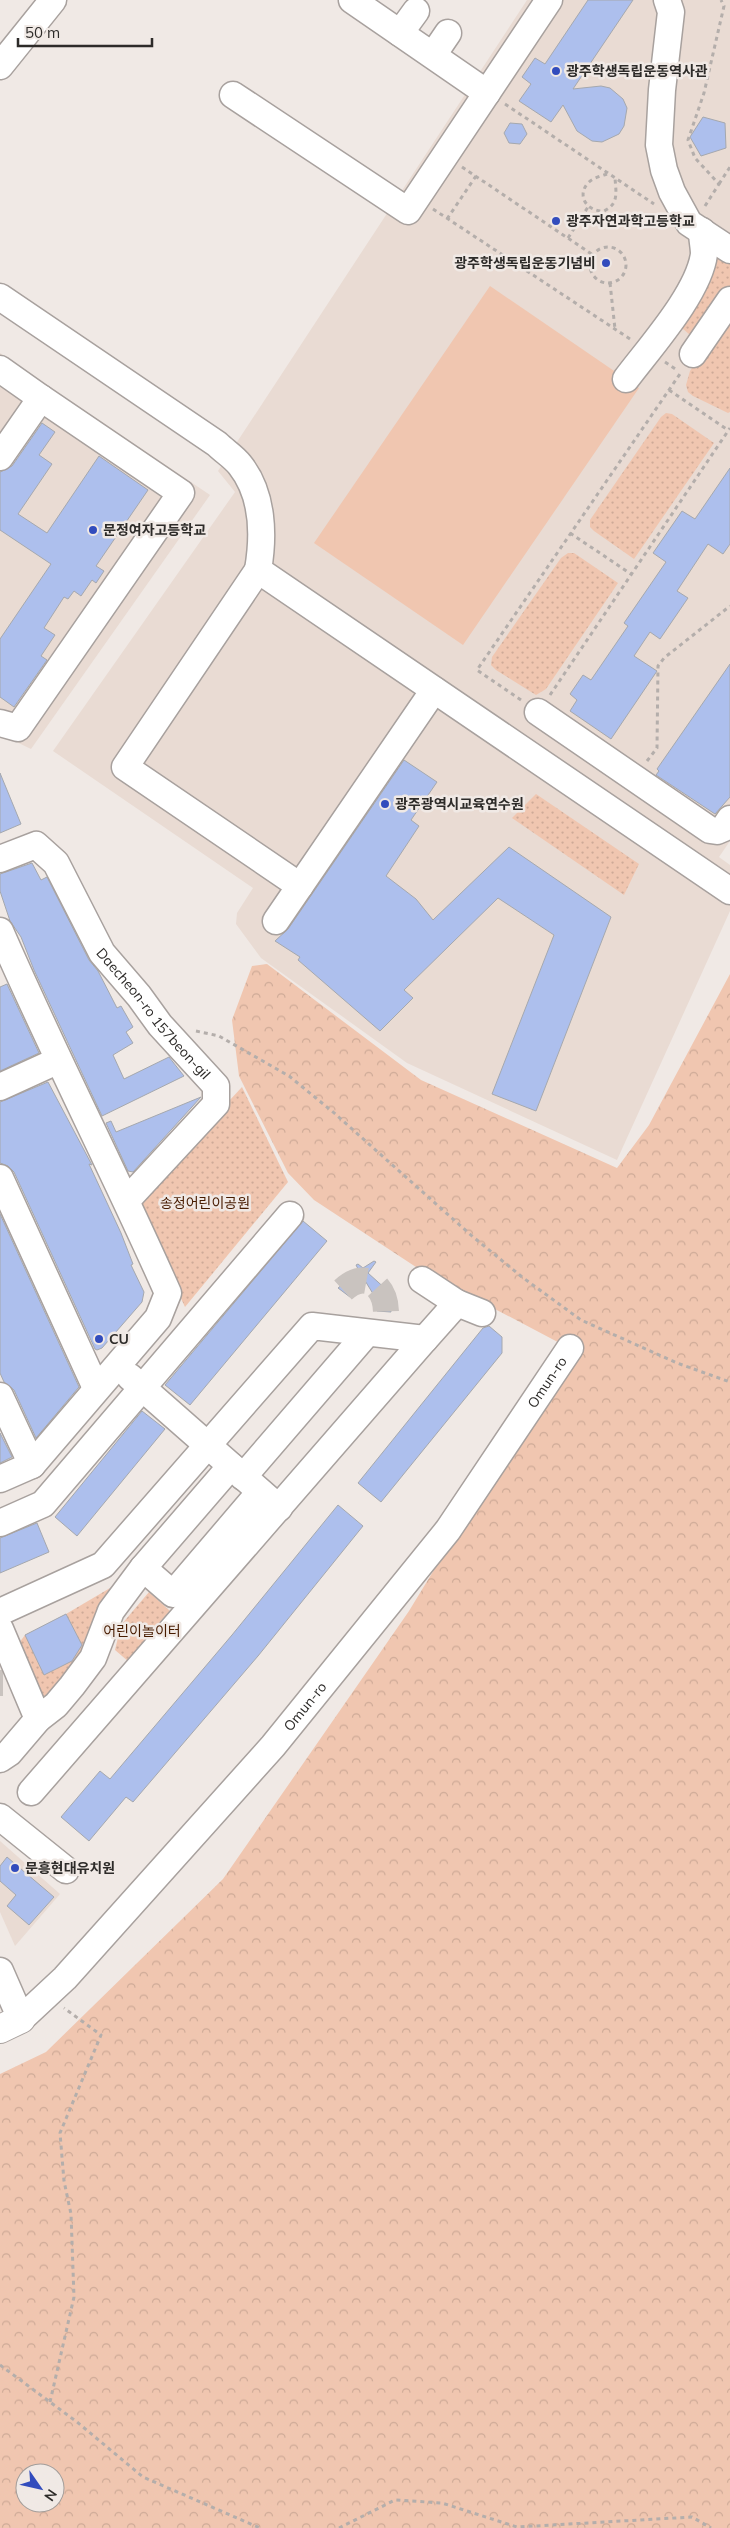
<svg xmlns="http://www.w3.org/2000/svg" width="730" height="2528" viewBox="0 0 730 2528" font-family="Mulish,'Noto Sans KR',sans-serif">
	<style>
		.built { fill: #e9dbd3 }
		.green { fill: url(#green-dots) }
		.forest { fill: url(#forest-crowns); fill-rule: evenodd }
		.pitch { fill: #f0c6b0 }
		.building { fill: #adbfed; stroke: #a5a8ae }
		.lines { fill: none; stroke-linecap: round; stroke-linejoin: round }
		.minor-tunnel { stroke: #c9c3bf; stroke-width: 26; stroke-dasharray: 26 13; stroke-linecap: butt }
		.minor-casing { stroke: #a8a19e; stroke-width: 29 }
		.major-casing { stroke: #a8a19e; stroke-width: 30 }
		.path { stroke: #b4aeab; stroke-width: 3; stroke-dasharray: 4 4; stroke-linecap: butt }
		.minor { stroke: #fff; stroke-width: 26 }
		.major { stroke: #fff; stroke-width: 28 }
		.poi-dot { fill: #324cbd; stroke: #f0e9e5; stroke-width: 2 }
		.labels { text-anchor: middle; stroke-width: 5; stroke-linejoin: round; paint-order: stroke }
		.poi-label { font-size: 14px; font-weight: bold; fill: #2d2b29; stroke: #f0e9e5; text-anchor: start }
		.street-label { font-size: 14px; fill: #2d2b29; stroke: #f0e9e5 }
		.park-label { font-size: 14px; fill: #481c00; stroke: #f0e9e5 }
	</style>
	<defs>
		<pattern id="green-dots" width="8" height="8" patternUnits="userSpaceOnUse" patternTransform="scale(1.25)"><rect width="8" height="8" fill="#f0c6b0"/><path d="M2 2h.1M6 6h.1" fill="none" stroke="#ceaa97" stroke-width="1.8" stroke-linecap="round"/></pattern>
		<pattern id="forest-crowns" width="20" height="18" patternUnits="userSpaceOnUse" patternTransform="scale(1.25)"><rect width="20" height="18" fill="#f0c6b0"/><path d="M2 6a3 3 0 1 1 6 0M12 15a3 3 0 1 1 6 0" fill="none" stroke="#ceaa97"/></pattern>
	</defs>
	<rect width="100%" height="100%" fill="#f0e9e5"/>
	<g class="built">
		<path d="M 527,0 L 730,0 L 730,841 L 719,857 L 730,865 L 730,911 L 617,1160 L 407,1063 L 261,958 L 236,924 L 237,913 L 253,888 L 53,751 L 235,492 L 218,471 Z"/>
		<path d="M 0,353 L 210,495 L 31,749 L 0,734 Z"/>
		<path d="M 0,1841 L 60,1894 L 15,1946 L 0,1912 Z"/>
	</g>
	<g class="green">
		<path d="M 718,255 L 730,259 L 730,286 L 700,331 L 690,335 L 682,328 Z"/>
		<path d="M 730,311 L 730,412 L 728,413 L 693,396 L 688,392 L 686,385 L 690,371 Z"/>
		<path d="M 666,413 L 672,414 L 714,443 L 634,559 L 594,531 L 590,527 L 590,520 L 661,417 Z"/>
		<path d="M 568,553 L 574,553 L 618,583 L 546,689 L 536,695 L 496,670 L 491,665 L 492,657 L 561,558 Z"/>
		<path d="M 536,794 L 639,864 L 624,895 L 512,818 Z"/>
		<path d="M 242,1087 L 288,1182 L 185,1307 L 136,1201 Z"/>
		<path d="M 127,1578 L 86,1654 L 42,1704 L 19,1643 L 25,1635 L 66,1614 Z"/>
		<path d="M 149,1592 L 180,1620 L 136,1668 L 115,1650 L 121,1625 Z"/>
	</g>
	<path class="forest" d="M 267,964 L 421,1080 L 617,1168 L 649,1125 L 730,974 L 730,2528 L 0,2528 L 0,2074 L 46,2052 L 223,1879 L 409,1611 L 569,1348 L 419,1269 L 314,1200 L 288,1173 L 239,1076 L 232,1020 L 252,966 ZM 25,2473 L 55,2473 L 55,2503 L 25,2503 Z"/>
	<path class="pitch" d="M 490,286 L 639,388 L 463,645 L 314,543 Z"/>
	<g class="building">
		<path d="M 588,0 L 633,0 L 573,89 L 601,86 L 610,88 L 623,99 L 627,108 L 624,126 L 619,134 L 602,142 L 592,141 L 577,131 L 563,105 L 551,122 L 519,101 L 531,84 L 522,77 L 535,58 L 545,64 Z"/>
		<path d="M 703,117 L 725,123 L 726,148 L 701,156 L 690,137 Z"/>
		<path d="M 510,123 L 522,124 L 527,134 L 520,144 L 509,143 L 504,133 Z"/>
		<path d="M 42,423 L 55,432 L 39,455 L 52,464 L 18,514 L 47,533 L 99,456 L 148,490 L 96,566 L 104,571 L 96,583 L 92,580 L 81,596 L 74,591 L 68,599 L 64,597 L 44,628 L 55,635 L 41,656 L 47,660 L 14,707 L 0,697 L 0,639 L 51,564 L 0,530 L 0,472 L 12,466 Z"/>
		<path d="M 730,468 L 730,544 L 723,554 L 708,544 L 677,591 L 688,598 L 660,639 L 650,632 L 634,656 L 657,671 L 611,739 L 570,711 L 577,700 L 570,694 L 583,675 L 591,680 L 628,626 L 624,623 L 666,562 L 653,553 L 682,511 L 695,519 Z"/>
		<path d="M 730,664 L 730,797 L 715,814 L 656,775 L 659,771 L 657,769 Z"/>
		<path d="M 404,760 L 437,782 L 411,820 L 419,826 L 386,876 L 416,899 L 433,920 L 509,847 L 611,917 L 536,1111 L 492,1094 L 554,935 L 498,898 L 404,990 L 413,998 L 380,1031 L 298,960 L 300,957 L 275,941 L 288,929 Z"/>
		<path d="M 0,773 L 21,824 L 0,833 Z"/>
		<path d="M 32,863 L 41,880 L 47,877 L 89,960 L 98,971 L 117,1008 L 121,1006 L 133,1027 L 126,1032 L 133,1043 L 113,1055 L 124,1079 L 169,1057 L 184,1076 L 102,1116 L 34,970 L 21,937 L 10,921 L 0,891 L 0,874 Z"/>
		<path d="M 7,984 L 39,1053 L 0,1071 L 0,987 Z"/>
		<path d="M 48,1082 L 92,1165 L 89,1164 L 121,1233 L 133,1264 L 131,1265 L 144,1292 L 142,1302 L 102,1348 L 97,1350 L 95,1349 L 14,1172 L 8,1166 L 0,1163 L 0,1102 Z"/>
		<path d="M 201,1097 L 133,1172 L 128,1171 L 106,1123 L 111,1121 L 116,1132 Z"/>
		<path d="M 0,1214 L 79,1387 L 36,1438 L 14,1390 L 4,1382 L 0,1373 Z"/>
		<path d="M 303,1221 L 327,1241 L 190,1405 L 165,1385 Z"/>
		<path d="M 374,1261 L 376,1262 L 368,1273 L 388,1291 L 391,1312 L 377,1311 L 375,1297 L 364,1279 L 350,1297 L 338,1288 L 359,1271 L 356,1265 L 358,1264 L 363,1268 Z"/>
		<path d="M 489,1326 L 502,1337 L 502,1353 L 381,1502 L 358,1483 L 483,1328 Z"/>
		<path d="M 142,1411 L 165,1429 L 77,1536 L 55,1517 Z"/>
		<path d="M 0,1433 L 12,1457 L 0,1463 Z"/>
		<path d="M 338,1505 L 363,1526 L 258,1656 L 133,1802 L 126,1797 L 89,1841 L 61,1817 L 100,1771 L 110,1779 L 232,1635 Z"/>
		<path d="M 37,1523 L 49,1552 L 0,1573 L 0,1538 Z"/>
		<path d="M 66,1614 L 82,1645 L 72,1661 L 44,1675 L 25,1635 Z"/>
		<path d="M 7,1857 L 54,1897 L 29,1925 L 7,1906 L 16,1895 L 0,1881 L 0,1866 Z"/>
	</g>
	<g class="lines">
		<g class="minor-tunnel">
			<path d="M 343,1290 C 366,1269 386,1286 386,1313"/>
			<path d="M 0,1683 L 3,1683"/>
		</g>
		<defs>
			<g id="minor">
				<path d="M 352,0 L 487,93"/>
				<path d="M 667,0 L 671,12 L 662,90 L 659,145 L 664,170 L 672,192 L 689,223 L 730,250"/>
				<path d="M 400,33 L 416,11"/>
				<path d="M 433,55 L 448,33"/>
				<path d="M 0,66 L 53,0"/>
				<path d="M 233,95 L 408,211 L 549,0"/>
				<path d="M 0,297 L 217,444 C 224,451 234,457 240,465 C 263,494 264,535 258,570 L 730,891"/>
				<path d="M 693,354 L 730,300"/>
				<path d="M 0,369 L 41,398 L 0,457"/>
				<path d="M 626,379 C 650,347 699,293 704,254 C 704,247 702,239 702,231"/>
				<path d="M 258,570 L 125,767 L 300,886"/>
				<path d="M 538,712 L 710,830 L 717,831 L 724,828 L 730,819"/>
				<path d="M 0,723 L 18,728 L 181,493 L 41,398"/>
				<path id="s1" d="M 0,859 L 36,845 L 56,863 L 102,953 L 139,996 L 160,1025 L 216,1086 L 216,1104 L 127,1200"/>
				<path d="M 276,921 L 434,690"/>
				<path d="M 0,931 C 53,1053 114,1171 168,1293 L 158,1318 L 32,1465 L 0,1479"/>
				<path d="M 0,1087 L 57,1061"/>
				<path d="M 0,1178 L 96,1388"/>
				<path d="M 422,1280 L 457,1303 L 425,1339"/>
				<path d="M 457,1303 L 482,1313"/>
				<path d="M 130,1377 L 279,1508"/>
				<path d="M 0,1396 L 32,1465"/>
				<path d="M 243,1477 L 367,1333"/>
				<path d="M 0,1523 L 43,1504 L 290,1215"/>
				<path d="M 143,1568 L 173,1594 L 260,1492"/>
				<path d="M 0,1612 L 103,1565 L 312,1326 L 425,1339 L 31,1792"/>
				<path d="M 0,1629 L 38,1719"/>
				<path d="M 0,1759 L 9,1753 L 38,1719 L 56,1705 L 72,1686 L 93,1658 L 111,1611 L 143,1568 L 231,1466"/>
				<path d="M 0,1817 L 66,1870"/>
				<path id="s2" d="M 0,1971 L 21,2019 L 65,1978 L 273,1746 L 448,1530 L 570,1348"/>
			</g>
			<path id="major" d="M 0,2029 L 21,2019"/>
		</defs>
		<use href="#minor" class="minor-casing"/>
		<use href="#major" class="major-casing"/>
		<g class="path">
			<path d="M 505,104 L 654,204"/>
			<path d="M 462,167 L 593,255"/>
			<path d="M 607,174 C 601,176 593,178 589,182 C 575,196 588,212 604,211 C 619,204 616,192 615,178"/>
			<path d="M 719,184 L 730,167"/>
			<path d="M 705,206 L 719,184 L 695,158 L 688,140 L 704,93 L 724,6 L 721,0"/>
			<path d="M 433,209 L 630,339"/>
			<path d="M 447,219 L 476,176"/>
			<path d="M 568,238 L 588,207"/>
			<circle cx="608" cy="265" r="18"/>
			<path d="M 610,283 L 615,329"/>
			<path d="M 665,362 L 677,370"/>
			<path d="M 669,390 L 728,430"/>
			<path d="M 570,533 L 631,574"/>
			<path d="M 550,695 L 730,428"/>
			<path d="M 521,700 L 477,670 L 682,371"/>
			<path d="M 647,761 L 657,748 L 658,666 L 664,658 L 730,606"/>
			<path d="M 196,1031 L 219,1036 L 289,1076 L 333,1112 L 472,1236 L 522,1277 L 581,1320 L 677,1363 L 730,1382"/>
			<path d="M 0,2365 L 77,2422 L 143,2477 L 260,2528"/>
			<path d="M 50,2402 L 74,2297 L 71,2214 L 64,2181 L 60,2133 L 101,2035 L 64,2008"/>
			<path d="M 339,2528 L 395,2500 L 442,2503 L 517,2527 L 692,2517 L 711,2528"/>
		</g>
		<use href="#minor" class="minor"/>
		<use href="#major" class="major"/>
	</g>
	<g class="poi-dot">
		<circle cx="556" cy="71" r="5"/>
		<circle cx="556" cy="221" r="5"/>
		<circle cx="606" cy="263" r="5"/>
		<circle cx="93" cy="530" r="5"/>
		<circle cx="385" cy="804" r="5"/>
		<circle cx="99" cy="1339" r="5"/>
		<circle cx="15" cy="1868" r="5"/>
	</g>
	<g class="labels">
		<g class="poi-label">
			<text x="566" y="76">광주학생독립운동역사관</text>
			<text x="566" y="226">광주자연과학고등학교</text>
			<text x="596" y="268" text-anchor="end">광주학생독립운동기념비</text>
			<text x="103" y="535">문정여자고등학교</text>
			<text x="395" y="809">광주광역시교육연수원</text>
			<text x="109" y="1344">CU</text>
			<text x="25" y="1873">문흥현대유치원</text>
		</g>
		<g class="street-label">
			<text dy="5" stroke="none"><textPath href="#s1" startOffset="246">Daecheon-ro 157beon-gil</textPath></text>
			<text dy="5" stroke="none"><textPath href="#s2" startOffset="880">Omun-ro</textPath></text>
			<text dy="5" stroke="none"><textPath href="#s2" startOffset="475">Omun-ro</textPath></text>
		</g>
		<g class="park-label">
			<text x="205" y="1208">송정어린이공원</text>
			<text x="142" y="1636">어린이놀이터</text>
		</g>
	</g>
	<g transform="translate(40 2488) rotate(124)"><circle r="24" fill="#f0e9e5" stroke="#a29d9a"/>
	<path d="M0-4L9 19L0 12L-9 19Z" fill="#324cbd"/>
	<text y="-8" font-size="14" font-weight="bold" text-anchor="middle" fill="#2d2b29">N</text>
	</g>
	<path d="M18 38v8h134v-8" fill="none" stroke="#2d2b29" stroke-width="2.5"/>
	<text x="25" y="38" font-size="15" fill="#2d2b29" stroke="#f0e9e5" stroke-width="4" paint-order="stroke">50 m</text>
</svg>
